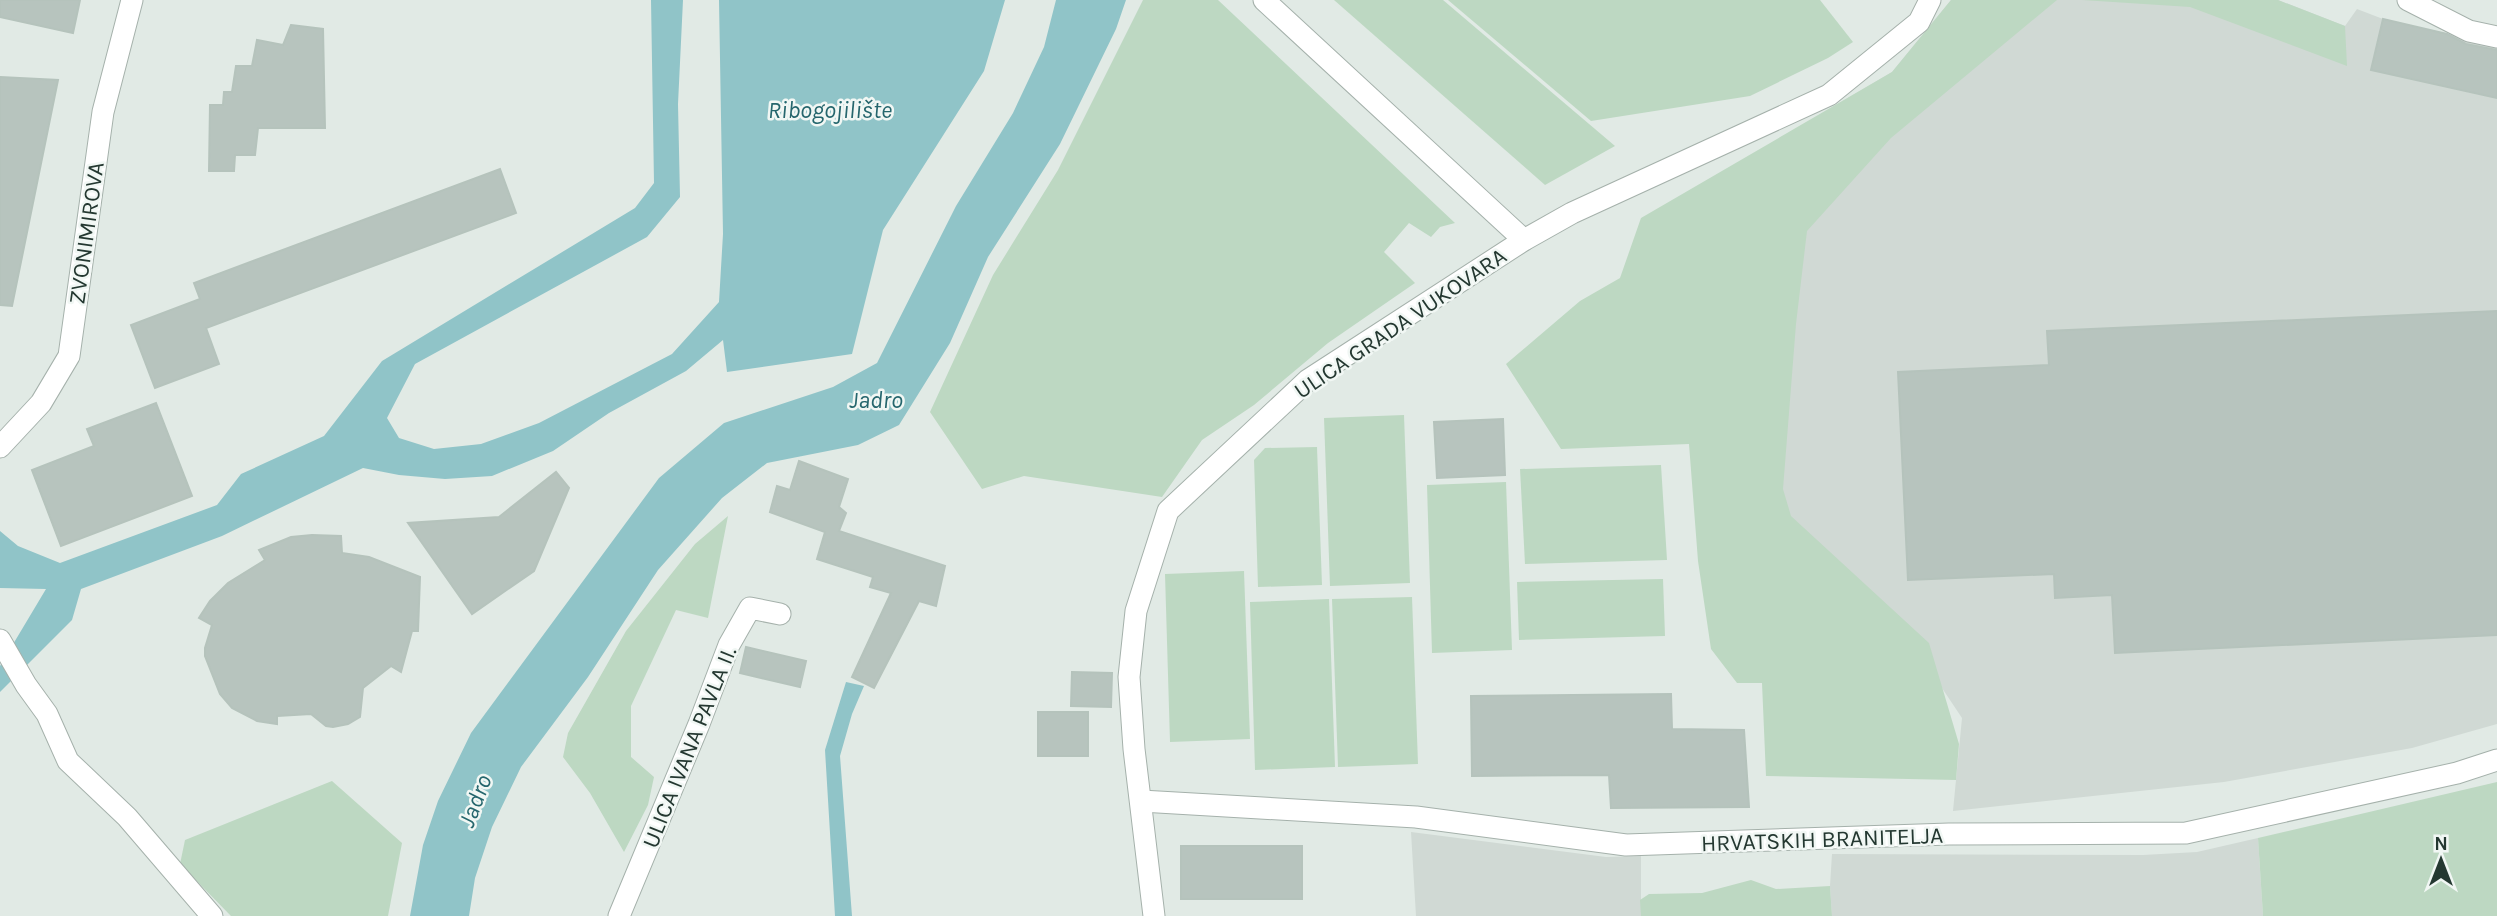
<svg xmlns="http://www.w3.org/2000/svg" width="2497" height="916" viewBox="0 0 2497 916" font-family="Karla,sans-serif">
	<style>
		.built { fill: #d0d9d4 }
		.green { fill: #bdd8c2 }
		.water { fill: #90c4c8 }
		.building { fill: #b7c4be; stroke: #b5c3bc; stroke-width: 2 }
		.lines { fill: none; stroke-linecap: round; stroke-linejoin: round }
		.minor-casing { stroke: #a5b1ab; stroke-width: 23 }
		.minor { stroke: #fff; stroke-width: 21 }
		.labels { text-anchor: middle; stroke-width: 5; stroke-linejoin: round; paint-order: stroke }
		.street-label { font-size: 23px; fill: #243831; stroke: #f1f7f4 }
		.water-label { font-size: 24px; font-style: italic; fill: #25666d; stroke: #f1f7f4 }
	</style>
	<rect width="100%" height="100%" fill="#e1eae5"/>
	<g class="built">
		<path d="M 1951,0 L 2278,0 L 2345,26 L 2357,9 L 2383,19 L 2497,45 L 2497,724 L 2412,748 L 2224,782 L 1953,811 L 1962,718 L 1922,658 L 1742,649 L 1703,184 L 1892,72 Z"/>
		<path d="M 1411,832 L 1606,857 L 1641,856 L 1641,916 L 1416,916 Z"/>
		<path d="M 2258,838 L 2263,916 L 1832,916 L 1830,886 L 1832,854 L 2143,855 L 2197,852 Z"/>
	</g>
	<g class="green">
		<path d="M 1143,0 L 1218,0 L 1455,223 L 1440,227 L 1431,237 L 1409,223 L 1384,252 L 1415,283 L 1328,343 L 1254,405 L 1202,440 L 1162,497 L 1024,476 L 982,489 L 930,412 L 993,275 L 1058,170 Z"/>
		<path d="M 1334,0 L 1443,0 L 1615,146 L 1545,185 Z"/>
		<path d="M 1448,0 L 1820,0 L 1853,42 L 1828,58 L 1750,96 L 1591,121 Z"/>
		<path d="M 1951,0 L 2057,0 L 1891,138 L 1807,231 L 1796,324 L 1783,489 L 1791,516 L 1929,643 L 1959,744 L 1956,780 L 1766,776 L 1762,683 L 1737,683 L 1711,649 L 1698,561 L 1689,444 L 1561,449 L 1506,364 L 1580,301 L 1620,278 L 1641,218 L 1892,72 Z"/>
		<path d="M 2082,0 L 2278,0 L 2345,26 L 2347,66 L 2190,7 Z"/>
		<path d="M 1404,415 L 1410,583 L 1330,586 L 1324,418 Z"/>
		<path d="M 1317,447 L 1322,585 L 1258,587 L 1254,460 L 1265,448 Z"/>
		<path d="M 1661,465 L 1667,560 L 1525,564 L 1520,469 Z"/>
		<path d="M 1506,482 L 1512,650 L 1432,653 L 1427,485 Z"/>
		<path d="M 728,516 L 708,618 L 676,610 L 631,706 L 631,757 L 654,777 L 648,805 L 624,852 L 590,793 L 563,757 L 568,733 L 626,631 L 695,544 Z"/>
		<path d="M 1244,571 L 1250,739 L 1170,742 L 1165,574 Z"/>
		<path d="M 1663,579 L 1665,636 L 1519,640 L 1517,582 Z"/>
		<path d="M 1412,597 L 1418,764 L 1338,767 L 1332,599 Z"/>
		<path d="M 1329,599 L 1335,767 L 1255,770 L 1250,602 Z"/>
		<path d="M 332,781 L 402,843 L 388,916 L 231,916 L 180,864 L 185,840 Z"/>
		<path d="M 2497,782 L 2497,916 L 2263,916 L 2258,838 Z"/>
		<path d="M 1751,880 L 1776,889 L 1830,886 L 1832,916 L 1641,916 L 1640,900 L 1649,894 L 1702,893 Z"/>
	</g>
	<g class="water">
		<path d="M 651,0 L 683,0 L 678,104 L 680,197 L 647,237 L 415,364 L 387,418 L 399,438 L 434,449 L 481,444 L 539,423 L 672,354 L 719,302 L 723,234 L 719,0 L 1005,0 L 984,71 L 883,230 L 852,354 L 727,372 L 723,340 L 686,371 L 609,413 L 553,451 L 492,476 L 445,479 L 399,475 L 363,468 L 222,536 L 81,589 L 72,620 L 0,692 L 0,666 L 46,589 L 0,588 L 0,531 L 18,546 L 60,563 L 217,505 L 241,474 L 324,436 L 382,361 L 635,208 L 654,183 Z"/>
		<path d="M 1056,0 L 1126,0 L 1116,29 L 1060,144 L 988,257 L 950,343 L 899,425 L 858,445 L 767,463 L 722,498 L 658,570 L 588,677 L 521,767 L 492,827 L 475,878 L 469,916 L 410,916 L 423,845 L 438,801 L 471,733 L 659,478 L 724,423 L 833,387 L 877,363 L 956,206 L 1013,113 L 1044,47 Z"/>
		<path d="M 846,682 L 864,686 L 852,714 L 840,756 L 852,916 L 835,916 L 825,750 Z"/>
	</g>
	<g class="building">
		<path d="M 0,0 L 80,0 L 73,33 L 0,17 Z"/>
		<path d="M 2383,19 L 2447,34 L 2466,44 L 2497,50 L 2497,98 L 2371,70 Z"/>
		<path d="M 291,25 L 323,29 L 325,128 L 258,128 L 255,155 L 235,155 L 234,171 L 209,171 L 210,105 L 223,105 L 224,92 L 232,92 L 236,66 L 252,66 L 257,40 L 283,45 Z"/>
		<path d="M 0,77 L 58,80 L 12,306 L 0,305 Z"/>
		<path d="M 500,169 L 516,213 L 206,328 L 219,364 L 155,388 L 131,325 L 200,299 L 194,283 Z"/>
		<path d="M 2497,311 L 2497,635 L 2115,653 L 2112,595 L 2055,598 L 2054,574 L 1908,580 L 1898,372 L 2049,365 L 2047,331 Z"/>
		<path d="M 156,403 L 192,496 L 61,546 L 32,470 L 94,446 L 87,429 Z"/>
		<path d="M 1503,419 L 1505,475 L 1437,478 L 1434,422 Z"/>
		<path d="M 799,461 L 848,479 L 839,507 L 846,513 L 839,531 L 945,566 L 936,606 L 919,601 L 874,688 L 852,677 L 891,593 L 870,587 L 873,577 L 817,559 L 825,532 L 770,512 L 777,486 L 790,490 Z"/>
		<path d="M 556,472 L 569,488 L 534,571 L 472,614 L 408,523 L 499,517 Z"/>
		<path d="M 312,535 L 341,536 L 342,553 L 369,557 L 420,577 L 418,631 L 412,631 L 401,672 L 391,666 L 363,688 L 360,717 L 348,724 L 333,727 L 326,726 L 311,714 L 277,716 L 277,724 L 257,721 L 232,708 L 220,694 L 205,656 L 205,648 L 212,625 L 199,618 L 210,601 L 228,583 L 265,560 L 259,550 L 291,537 Z"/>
		<path d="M 746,647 L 806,661 L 800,687 L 740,673 Z"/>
		<path d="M 1072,672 L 1112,673 L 1111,707 L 1071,706 Z"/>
		<path d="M 1671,694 L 1672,729 L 1744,730 L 1749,807 L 1611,808 L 1609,775 L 1472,776 L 1471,696 Z"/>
		<rect x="1038" y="712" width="50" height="44"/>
		<rect x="1181" y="846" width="121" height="53"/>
	</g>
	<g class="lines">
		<defs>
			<g id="minor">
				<path d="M 1264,0 L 1524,240"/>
				<path d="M 2408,0 L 2469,31 L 2497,37"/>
				<path d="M 0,447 L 41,403 L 69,356 L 103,112 L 132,0"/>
				<path d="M 0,640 L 26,685 L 47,714 L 68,761 L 127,817 L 212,916"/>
				<path d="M 1141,801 L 1416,817 L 1626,845 L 1949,834 L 2186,833 L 2457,773 L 2497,760"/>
				<path d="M 619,916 L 699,724 L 729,645 L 750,608 L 780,614"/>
				<path d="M 1154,916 L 1134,749 L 1129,677 L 1136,611 L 1168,511 L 1308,380 L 1524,240 L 1572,213 L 1829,95 L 1919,22 L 1930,0"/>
			</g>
		</defs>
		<use href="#minor" class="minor-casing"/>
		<use href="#minor" class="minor"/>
	</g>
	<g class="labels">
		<g class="street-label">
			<text transform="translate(86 233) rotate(-82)" y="8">ZVONIMIROVA</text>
			<text transform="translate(1400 323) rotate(-34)" y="8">ULICA GRADA VUKOVARA</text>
			<text transform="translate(689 747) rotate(-68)" y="8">ULICA IVANA PAVLA II.</text>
			<text transform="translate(1822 839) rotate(-2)" y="8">HRVATSKIH BRANITELJA</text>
		</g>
		<g class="water-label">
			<text x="830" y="118">Ribogojilište</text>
			<text x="876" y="408">Jadro</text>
			<text transform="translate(475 801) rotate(-69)" y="8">Jadro</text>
		</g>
	</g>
	<g transform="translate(2441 860)" stroke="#f1f7f4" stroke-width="5" paint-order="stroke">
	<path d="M0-5L12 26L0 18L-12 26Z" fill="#243831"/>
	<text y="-10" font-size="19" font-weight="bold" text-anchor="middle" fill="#243831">N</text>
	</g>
</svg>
